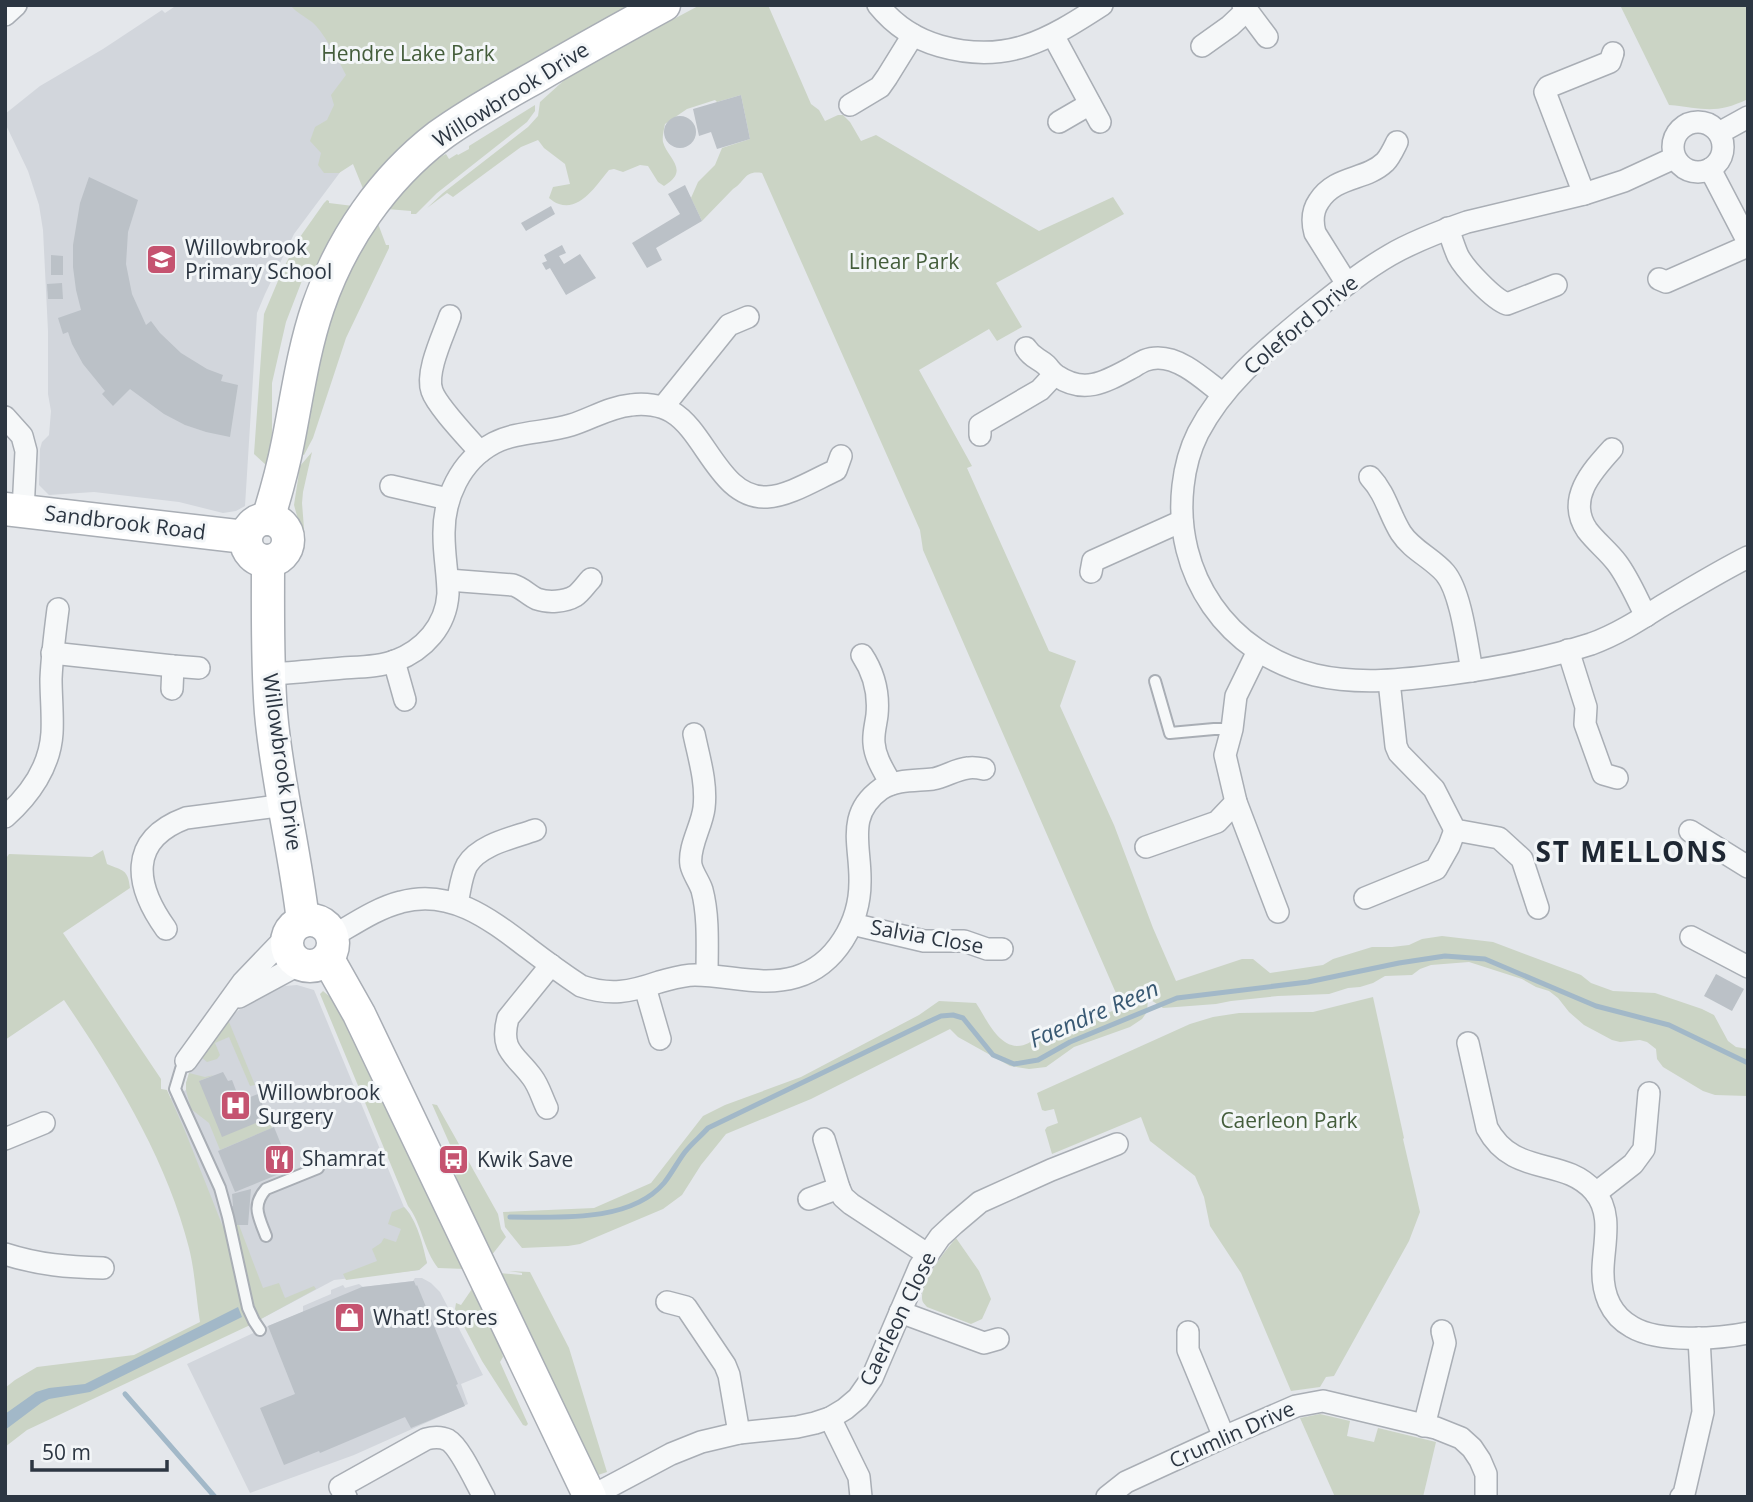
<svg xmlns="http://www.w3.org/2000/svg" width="1753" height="1502" viewBox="0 0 1753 1502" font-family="'Open Sans',sans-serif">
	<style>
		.built { fill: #d2d6dc }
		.green { fill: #cbd4c5 }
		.water { fill: #a2b8c8 }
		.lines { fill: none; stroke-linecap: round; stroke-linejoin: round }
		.stream { stroke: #a2b8c8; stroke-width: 5 }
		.building { fill: #bbc1c7 }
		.lane-casing { stroke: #a9aeb5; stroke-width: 14 }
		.street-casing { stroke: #a9aeb5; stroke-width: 24 }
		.secondary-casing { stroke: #a9aeb5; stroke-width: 35 }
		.lane { stroke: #f6f8f9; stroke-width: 10 }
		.street { stroke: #f6f8f9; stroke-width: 21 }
		.secondary { stroke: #fff; stroke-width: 32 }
		.labels { text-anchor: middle; stroke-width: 6; stroke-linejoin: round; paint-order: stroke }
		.park-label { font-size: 21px; fill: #445d3b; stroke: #f3f6f8 }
		.street-label { font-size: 21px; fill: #2c3642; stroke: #f3f6f8 }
		.poi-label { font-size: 21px; fill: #2c3642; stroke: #f3f6f8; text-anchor: start }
		.water-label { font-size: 23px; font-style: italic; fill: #395973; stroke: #f3f6f8 }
		.district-label { font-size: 28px; font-weight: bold; letter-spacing: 2px; fill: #1e2733; stroke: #f3f6f8 }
	</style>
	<rect width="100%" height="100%" fill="#e4e7eb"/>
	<g class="built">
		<path d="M 177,5 L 321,5 L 390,121 L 347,163 L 294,234 L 265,294 L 257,313 L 245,506 L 236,511 L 223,513 L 179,502 L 94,492 L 49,495 L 39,485 L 40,449 L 42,442 L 49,435 L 51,411 L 48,394 L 48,331 L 43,230 L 39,205 L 28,171 L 5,123 L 5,114 L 40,86 L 103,49 L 162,10 L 165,13 Z"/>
		<path d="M 297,985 L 314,990 L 404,1207 L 410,1214 L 427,1263 L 419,1270 L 334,1280 L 248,1326 L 169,1099 L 186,1090 L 186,1083 L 192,1065 L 222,1024 L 252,999 L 285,986 Z"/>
		<path d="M 415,1278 L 422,1278 L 431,1283 L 440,1292 L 483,1375 L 461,1384 L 468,1404 L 354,1455 L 250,1493 L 187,1364 L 268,1326 L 303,1312 L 303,1306 L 331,1294 L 331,1290 L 343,1285 L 345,1288 L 359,1284 L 363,1287 L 413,1281 Z"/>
	</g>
	<g class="green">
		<path d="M 290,5 L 631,5 L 492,90 L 336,242 L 308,280 L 303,278 L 286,322 L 272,383 L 272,433 L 271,444 L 266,465 L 254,454 L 264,314 L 283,269 L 300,237 L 324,203 L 327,200 L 329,201 L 329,203 L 353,206 L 364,191 L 353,164 L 339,173 L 324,173 L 318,165 L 321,153 L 310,141 L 315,127 L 327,120 L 334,105 L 331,95 L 346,75 C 339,61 323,31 312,22 C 304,16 297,13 290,5 Z"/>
		<path d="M 700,5 L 768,5 L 811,104 L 819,110 L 825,121 L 838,115 L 843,115 L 850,122 L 861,141 L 876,135 L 1039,231 L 1113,197 L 1124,214 L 996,283 L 1022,327 L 997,341 L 989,329 L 919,370 L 972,466 L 967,468 L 1049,651 L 1076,661 L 1060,706 L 1114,825 L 1153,928 L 1176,981 L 1242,959 L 1253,959 L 1270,973 L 1323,965 L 1333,959 L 1372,947 L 1392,947 L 1409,945 L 1422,939 L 1442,936 L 1493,942 L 1581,975 L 1591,983 L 1613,991 L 1655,993 L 1702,1009 L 1714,1015 L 1728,1041 L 1736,1047 L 1748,1049 L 1748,1096 L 1715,1095 L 1703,1091 L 1663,1067 L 1657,1059 L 1656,1049 L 1647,1042 L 1640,1040 L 1620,1042 L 1612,1040 L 1584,1025 L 1569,1012 L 1558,998 L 1549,991 L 1536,987 L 1522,979 L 1469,962 L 1431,965 L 1420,969 L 1412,975 L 1385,976 L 1373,983 L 1360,987 L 1348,988 L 1329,994 L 1278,996 L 1231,1001 L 1216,1004 L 1163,1008 L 1148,998 L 1147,1012 L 1142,1019 L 1130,1027 L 1074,1047 L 1046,1067 L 1029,1069 L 1010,1066 L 958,1037 L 950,1029 L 811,1099 L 726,1134 L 701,1165 L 682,1195 L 663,1209 L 580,1244 L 568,1246 L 522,1248 L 505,1227 L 503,1212 L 594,1208 L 651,1183 L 703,1116 L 725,1105 L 801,1077 L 919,1015 L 939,1001 L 976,1003 C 986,1018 997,1045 1017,1046 C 1026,1046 1031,1041 1038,1038 C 1041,1037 1045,1037 1049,1037 L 1122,1007 L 923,550 L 920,530 L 762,173 C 744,170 745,182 733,189 L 702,221 L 691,198 L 698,182 L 715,165 L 722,148 L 750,139 L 741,95 L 717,102 L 715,100 L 687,109 L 665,124 C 664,129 662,137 663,142 C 667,158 691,170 664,186 L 658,182 L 648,166 L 640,165 L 623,172 L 614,169 L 609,170 C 598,183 580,212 559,204 C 555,203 552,200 549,198 L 553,187 L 570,184 L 565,164 L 544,148 L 538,140 L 521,147 L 453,197 L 447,193 L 427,208 L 443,193 L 528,127 L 538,116 L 540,102 L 571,74 Z"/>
		<path d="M 1620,5 L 1748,5 L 1748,99 C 1715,115 1703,108 1669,105 Z"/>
		<path d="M 535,105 L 535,111 L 527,122 L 437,193 L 416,214 L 411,214 L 411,211 L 387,209 L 377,221 L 386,245 L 389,245 L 389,248 L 346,338 L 313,438 L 304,455 L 298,453 C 314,368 322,289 374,217 C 384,203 396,186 409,176 C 420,167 434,161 446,154 L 449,159 L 457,154 L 458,155 L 469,149 L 469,146 Z"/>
		<path d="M 312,452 L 303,492 L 302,503 L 305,541 L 301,544 L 302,534 L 294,505 L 300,466 Z"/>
		<path d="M 103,850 L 107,864 C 123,871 128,869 130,888 L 63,933 L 161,1079 L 161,1089 L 167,1090 L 185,1131 L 223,1227 L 226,1225 L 239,1225 L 263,1288 L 279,1283 L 285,1298 L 314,1286 L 316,1289 L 248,1326 L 27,1430 L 5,1447 L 5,1388 L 15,1380 L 37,1367 L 134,1355 L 200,1322 C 196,1297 195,1272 189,1248 C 167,1160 115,1075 64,1000 L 5,1040 L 5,860 L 9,854 L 92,857 Z"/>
		<path d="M 323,991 L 335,1001 L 491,1310 L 503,1357 L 500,1362 L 528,1424 L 526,1426 L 523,1425 L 482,1361 L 455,1309 L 456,1303 L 461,1305 L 474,1286 L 466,1269 L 438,1268 C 423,1249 422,1224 408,1206 L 320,994 Z"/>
		<path d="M 1373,997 L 1404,1138 L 1403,1139 L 1420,1212 L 1409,1241 L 1334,1376 L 1326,1377 L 1320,1387 L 1291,1391 L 1241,1273 L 1210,1226 L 1204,1197 L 1195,1176 L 1150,1141 L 1141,1117 L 1052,1154 L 1045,1130 L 1047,1127 L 1058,1123 L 1054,1109 L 1045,1111 L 1042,1110 L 1037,1093 L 1190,1024 L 1213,1017 L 1239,1013 L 1313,1012 Z"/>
		<path d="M 229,1022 L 255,1085 L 250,1086 L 229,1037 L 215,1043 L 220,1055 L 217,1059 L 207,1062 L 200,1056 L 222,1024 Z"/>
		<path d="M 189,1073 L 205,1077 L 214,1075 L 199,1081 L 268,1118 L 272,1128 L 220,1150 L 209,1123 L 191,1109 L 186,1090 L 186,1083 Z"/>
		<path d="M 432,1104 L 437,1105 L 498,1214 L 501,1229 L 506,1237 L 491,1256 L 499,1273 L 522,1275 L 522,1273 L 509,1271 L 530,1272 L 569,1348 L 607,1472 L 595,1476 L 464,1211 L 454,1167 L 459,1165 Z"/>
		<path d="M 404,1207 C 417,1220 423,1245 427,1263 L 419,1270 L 346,1280 L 343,1274 L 377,1261 L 372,1249 L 381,1243 L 384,1238 L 396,1242 L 401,1229 L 388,1224 L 392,1212 Z"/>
		<path d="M 956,1238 L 979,1271 L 991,1299 L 982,1319 L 971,1324 L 927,1307 C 924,1303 922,1303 922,1297 C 922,1280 945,1251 956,1238 Z"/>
		<path d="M 1320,1414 L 1350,1421 L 1347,1436 L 1374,1442 L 1378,1428 L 1436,1442 L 1423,1497 L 1335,1497 L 1300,1418 Z"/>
	</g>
	<path class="water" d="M 238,1307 L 242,1317 L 90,1392 L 49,1399 L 41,1403 L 5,1430 L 5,1414 L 36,1392 L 49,1388 L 85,1384 Z"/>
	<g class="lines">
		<g class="stream">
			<path d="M 510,1217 C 558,1217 630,1223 664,1183 C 672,1173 678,1161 685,1152 C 692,1143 701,1136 708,1128 L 928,1022 L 941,1016 L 953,1015 L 963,1018 L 993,1055 L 1014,1064 L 1038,1060 L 1070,1042 L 1177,998 L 1308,982 L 1399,963 L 1445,956 L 1485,959 L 1596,1006 L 1669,1025 L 1748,1063"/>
			<path d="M 125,1394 L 215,1497"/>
		</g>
	</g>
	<g class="building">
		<path d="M 741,95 L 750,139 L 717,149 L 711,132 L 699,136 L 693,109 Z"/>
		<circle cx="680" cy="132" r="16"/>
		<path d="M 89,177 L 138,200 L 128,232 L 126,264 L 132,294 L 146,325 L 151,321 L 160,333 L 181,353 L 207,369 L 223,375 L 221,381 L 238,385 L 230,437 L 206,432 L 185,425 L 164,414 L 130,389 L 113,406 L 102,394 L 105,391 L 83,364 L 72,344 L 68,332 L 63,334 L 58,318 L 81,310 L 76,290 L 73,267 L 73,245 L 80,203 Z"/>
		<path d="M 685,185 L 702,221 L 656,248 L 662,260 L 647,268 L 632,243 L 680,214 L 668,194 Z"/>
		<path d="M 551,206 L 555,214 L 526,231 L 521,223 Z"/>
		<path d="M 562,245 L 566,253 L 559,256 L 564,264 L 580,254 L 596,278 L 566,295 L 550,268 L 546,270 L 542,263 L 547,261 L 544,255 Z"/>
		<path d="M 51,255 L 63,256 L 63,275 L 51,275 Z"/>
		<path d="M 62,283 L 63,299 L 48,299 L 47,284 Z"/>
		<path d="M 1716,974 L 1744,989 L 1732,1011 L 1704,996 Z"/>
		<path d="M 223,1072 L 228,1081 L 232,1080 L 240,1101 L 258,1094 L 268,1118 L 222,1137 L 199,1081 Z"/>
		<path d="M 274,1127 L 291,1169 L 235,1192 L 218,1151 Z"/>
		<path d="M 251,1189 L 248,1225 L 234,1225 L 233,1216 L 230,1207 L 233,1206 L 232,1194 Z"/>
		<path d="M 414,1281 L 416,1286 L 417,1285 L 458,1384 L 456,1385 L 465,1406 L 411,1428 L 405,1417 L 320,1453 L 319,1451 L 284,1465 L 260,1408 L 295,1394 L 268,1326 L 362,1287 Z"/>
	</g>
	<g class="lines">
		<defs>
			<g id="lane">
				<path d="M 1155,681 L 1170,733 L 1214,729 L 1232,729"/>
				<path d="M 186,1061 L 181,1069 L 175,1089 L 220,1188 L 228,1217 L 248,1308 L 254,1321 L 260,1330"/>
				<path d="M 266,1236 C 259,1217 251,1206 266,1189 L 318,1168"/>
			</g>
			<g id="street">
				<path d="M 878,5 C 895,26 915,39 940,46 C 1007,65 1048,40 1102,5"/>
				<path d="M 1243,5 L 1267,37"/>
				<path d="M 5,15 L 16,5"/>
				<path d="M 1053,35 L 1100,122"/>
				<path d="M 1202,46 L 1230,26 L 1247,10"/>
				<path d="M 850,105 L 880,87 L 887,77 L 913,35"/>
				<circle cx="1698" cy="147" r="25"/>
				<path d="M 1059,122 L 1090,104"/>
				<path d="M 1719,133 L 1748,117"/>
				<path d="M 1674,158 L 1624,181 L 1584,194 L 1467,222 C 1441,231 1414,241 1390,255 C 1359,273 1332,296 1304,318 C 1263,352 1223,385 1198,433 C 1190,449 1185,468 1183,486 C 1173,574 1227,654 1315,675 C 1358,685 1405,680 1449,674 C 1497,668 1544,659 1591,644 C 1616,635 1638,621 1660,607 C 1689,590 1718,572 1748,557"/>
				<path d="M 1710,169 L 1748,242"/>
				<path d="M 1584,194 L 1545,92 L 1548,87 L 1610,62 L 1613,53"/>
				<path d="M 1448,228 C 1451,237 1454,247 1458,256 C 1465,269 1493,299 1507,304 L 1556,285"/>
				<path d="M 1659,279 L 1666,282 L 1748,246"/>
				<path d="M 1347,284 L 1315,233 C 1312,222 1312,211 1319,201 C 1336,175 1365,181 1385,162 C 1390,157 1394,148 1397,142"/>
				<path d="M 450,316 C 444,334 425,372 432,391 C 437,406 468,438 480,452"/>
				<path d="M 1026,348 C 1032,358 1038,358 1046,365 C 1050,369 1052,373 1057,376 C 1085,395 1107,381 1133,367 C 1141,362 1147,358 1158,358 C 1182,358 1204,380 1223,394"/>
				<path d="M 663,407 L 729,325 L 748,317"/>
				<path d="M 5,417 L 22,436 L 26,451 L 23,511"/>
				<path d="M 980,435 L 980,425 L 1040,390 L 1054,375"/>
				<path d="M 1612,449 C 1592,471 1566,499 1587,530 C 1596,542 1608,551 1617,563 C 1629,579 1637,599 1646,616"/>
				<path d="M 1370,477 C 1386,494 1389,514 1401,533 C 1412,550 1432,558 1445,573 C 1461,592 1467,645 1472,671"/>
				<path d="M 391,486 L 448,499"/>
				<path d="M 1091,572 L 1093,561 L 1182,521"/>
				<path d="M 448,580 L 513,585 C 523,588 528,595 537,599 C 548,603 565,602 575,596 C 581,592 586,584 591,579"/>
				<path d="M 1568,650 L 1586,707 L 1585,724 L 1603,774 L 1617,778"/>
				<path d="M 1258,651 L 1236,696 L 1232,729 L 1225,755 L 1236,802 L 1278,912"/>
				<path d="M 52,653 L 173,666 L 199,668"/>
				<path d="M 862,655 C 874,673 879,694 877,715 C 876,724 873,733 874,743 C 875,758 884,771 891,784"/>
				<path d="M 394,661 L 405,700"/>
				<path d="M 269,674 C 294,673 318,670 343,668 C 360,667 379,667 395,661 C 424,650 446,626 448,594 C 448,575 444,556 444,536 C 443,499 460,461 494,443 C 517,431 546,433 571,425 C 591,419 609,407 631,405 C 644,403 661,405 672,412 C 706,432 720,499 767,497 C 789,496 816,479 836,470 L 841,456"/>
				<path d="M 1389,681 L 1396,746 L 1399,753 L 1434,789 L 1455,830 L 1499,838 L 1522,859 L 1538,908"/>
				<path d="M 172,689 L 173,666"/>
				<path d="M 694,734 C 699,758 707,783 704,808 C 702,826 688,847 691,865 C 693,874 699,881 702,890 C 709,916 707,948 707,975"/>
				<path d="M 5,817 C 30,795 50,766 52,733 C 53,715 51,697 51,679 C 52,655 55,632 58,609"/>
				<path d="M 1690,831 L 1748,867"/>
				<path d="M 1146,847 L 1217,822 L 1236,802"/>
				<path d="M 1365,898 L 1436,869 L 1449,846 L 1455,830"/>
				<path d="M 457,903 C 460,891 461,876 467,865 C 480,844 513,838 535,830"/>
				<path d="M 852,924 L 924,941 L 964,941 L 987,949 L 1002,949"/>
				<path d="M 166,929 C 135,886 127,840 186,818 L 285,805"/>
				<path d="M 333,936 C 354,924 377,908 401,902 C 451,888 491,920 528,948 C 545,961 563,974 581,986 C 610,996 630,992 659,982 C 671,979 682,975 695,975 C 729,975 762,987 796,977 C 836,965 860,922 860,882 C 861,846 845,815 881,789 C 897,779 916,781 933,779 C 945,777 956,769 968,768 C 973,767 979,768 984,769"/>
				<path d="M 1691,937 L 1748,967"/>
				<path d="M 645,987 L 660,1039"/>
				<path d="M 239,997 L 300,964"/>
				<path d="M 1468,1043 L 1487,1128 C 1514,1178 1563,1156 1594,1191 C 1613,1213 1604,1242 1603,1268 C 1602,1292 1610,1315 1632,1327 C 1659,1343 1718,1339 1748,1333"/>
				<path d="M 186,1061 L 243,982 L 288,935"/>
				<path d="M 547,1108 C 542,1098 539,1086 532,1077 C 516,1055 499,1051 508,1018 L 551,965"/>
				<path d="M 5,1139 L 44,1123"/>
				<path d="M 824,1139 L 839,1188 L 843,1197 L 851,1204 L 927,1254"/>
				<path d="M 1596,1193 L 1633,1164 L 1644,1149 L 1649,1093"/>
				<path d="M 809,1199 L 839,1188"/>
				<path d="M 5,1254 C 39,1265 68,1267 103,1268"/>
				<path d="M 667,1302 L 686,1307 L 725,1365 L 729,1375 L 739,1433"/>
				<path d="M 900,1312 L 984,1343 L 998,1339"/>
				<path d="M 1188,1332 L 1188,1350 L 1224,1437"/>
				<path d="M 830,1418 L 859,1477 L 861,1497"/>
				<path d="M 1424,1426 L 1445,1343 L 1442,1331"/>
				<path d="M 346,1497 L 340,1487 L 426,1439 C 433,1437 440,1436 448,1440 C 460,1447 476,1483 484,1497"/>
				<path d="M 590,1497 L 671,1454 L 701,1442 L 739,1433 L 797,1427 L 815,1423 L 830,1418 L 845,1409 L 858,1398 L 872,1378 L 920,1266 L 940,1237 L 954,1224 L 980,1202 L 1051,1170 L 1117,1144"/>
				<path d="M 1107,1497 L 1126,1482 L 1224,1437 L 1296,1406 L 1323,1401 L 1436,1428 L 1461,1438 L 1472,1448 L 1480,1460 L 1486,1474 L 1486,1497"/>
				<path d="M 1681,1497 L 1684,1494 L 1703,1412 L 1699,1338"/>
			</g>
			<g id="secondary">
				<path d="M 5,509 L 245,537"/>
				<circle cx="267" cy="540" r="21"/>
				<path d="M 268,519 C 276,493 283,468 288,442 C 297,397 303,351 318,307 C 341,240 383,179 439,136 C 469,114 502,96 534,78 C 577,53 620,29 664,5"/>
				<path d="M 268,561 C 268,612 267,662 271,713 C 277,782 295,851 303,921"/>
				<circle cx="310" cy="943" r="23"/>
				<path d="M 328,959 L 359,1014 L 590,1497"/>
			</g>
		</defs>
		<use href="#lane" class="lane-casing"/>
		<use href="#street" class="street-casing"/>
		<use href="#secondary" class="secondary-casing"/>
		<use href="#lane" class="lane"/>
		<use href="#street" class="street"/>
		<use href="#secondary" class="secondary"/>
	</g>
	<defs>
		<symbol id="school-square" viewBox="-11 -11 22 22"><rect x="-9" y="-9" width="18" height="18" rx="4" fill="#c55370" stroke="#f3f6f8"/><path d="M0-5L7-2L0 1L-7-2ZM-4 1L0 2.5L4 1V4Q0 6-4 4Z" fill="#fff"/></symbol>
		<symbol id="hospital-square" viewBox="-11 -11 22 22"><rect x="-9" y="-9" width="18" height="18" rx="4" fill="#c55370" stroke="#f3f6f8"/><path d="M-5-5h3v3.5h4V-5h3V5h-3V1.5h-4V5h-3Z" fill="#fff"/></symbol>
		<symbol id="restaurant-square" viewBox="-11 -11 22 22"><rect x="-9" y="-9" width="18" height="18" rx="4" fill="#c55370" stroke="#f3f6f8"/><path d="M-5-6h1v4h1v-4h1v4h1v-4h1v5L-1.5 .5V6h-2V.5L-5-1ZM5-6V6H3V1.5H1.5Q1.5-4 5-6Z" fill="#fff"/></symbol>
		<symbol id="bus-square" viewBox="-11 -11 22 22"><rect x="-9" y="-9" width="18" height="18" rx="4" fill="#c55370" stroke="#f3f6f8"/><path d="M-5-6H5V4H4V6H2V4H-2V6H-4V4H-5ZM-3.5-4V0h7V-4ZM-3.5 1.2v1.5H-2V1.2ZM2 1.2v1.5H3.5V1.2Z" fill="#fff"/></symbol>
		<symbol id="shop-square" viewBox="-11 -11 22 22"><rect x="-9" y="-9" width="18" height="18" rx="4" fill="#c55370" stroke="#f3f6f8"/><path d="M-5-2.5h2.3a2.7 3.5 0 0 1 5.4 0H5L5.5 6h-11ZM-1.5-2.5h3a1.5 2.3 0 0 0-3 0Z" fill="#fff"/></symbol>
	</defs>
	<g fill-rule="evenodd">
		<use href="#school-square" x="144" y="242" width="35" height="35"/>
		<use href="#hospital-square" x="218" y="1088" width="35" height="35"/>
		<use href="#restaurant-square" x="262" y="1142" width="35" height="35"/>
		<use href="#bus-square" x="436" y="1142" width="35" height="35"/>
		<use href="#shop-square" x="332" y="1300" width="35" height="35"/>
	</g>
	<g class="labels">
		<g class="park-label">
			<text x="408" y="61">Hendre Lake Park</text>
			<text x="904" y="269">Linear Park</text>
			<text x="1289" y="1128">Caerleon Park</text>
		</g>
		<g class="street-label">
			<text transform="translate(511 95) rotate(-32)" y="7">Willowbrook Drive</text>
			<text transform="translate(1301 325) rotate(-40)" y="7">Coleford Drive</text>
			<text transform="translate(125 523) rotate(7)" y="7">Sandbrook Road</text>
			<text transform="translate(282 762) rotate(82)" y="7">Willowbrook Drive</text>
			<text transform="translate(927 937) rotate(10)" y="7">Salvia Close</text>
			<text transform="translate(898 1319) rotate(-64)" y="7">Caerleon Close</text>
			<text transform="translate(1232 1435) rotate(-24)" y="7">Crumlin Drive</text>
		</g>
		<g class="poi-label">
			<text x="185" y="255">Willowbrook<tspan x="185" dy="24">Primary School</tspan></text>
			<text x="258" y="1100">Willowbrook<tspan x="258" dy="24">Surgery</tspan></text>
			<text x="302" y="1166">Shamrat</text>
			<text x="477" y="1167">Kwik Save</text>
			<text x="373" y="1325">What! Stores</text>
		</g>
		<g class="water-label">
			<text transform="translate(1094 1014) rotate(-23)" y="8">Faendre Reen</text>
		</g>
		<g class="district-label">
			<text x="1632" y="862">ST MELLONS</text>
		</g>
	</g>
	<rect width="1753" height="1502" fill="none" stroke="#2c3642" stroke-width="14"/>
	<path d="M32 1460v10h135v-10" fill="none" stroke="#2c3642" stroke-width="3.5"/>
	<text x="42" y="1460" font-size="21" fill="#2c3642" stroke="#f3f6f8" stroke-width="5" paint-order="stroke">50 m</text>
</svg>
